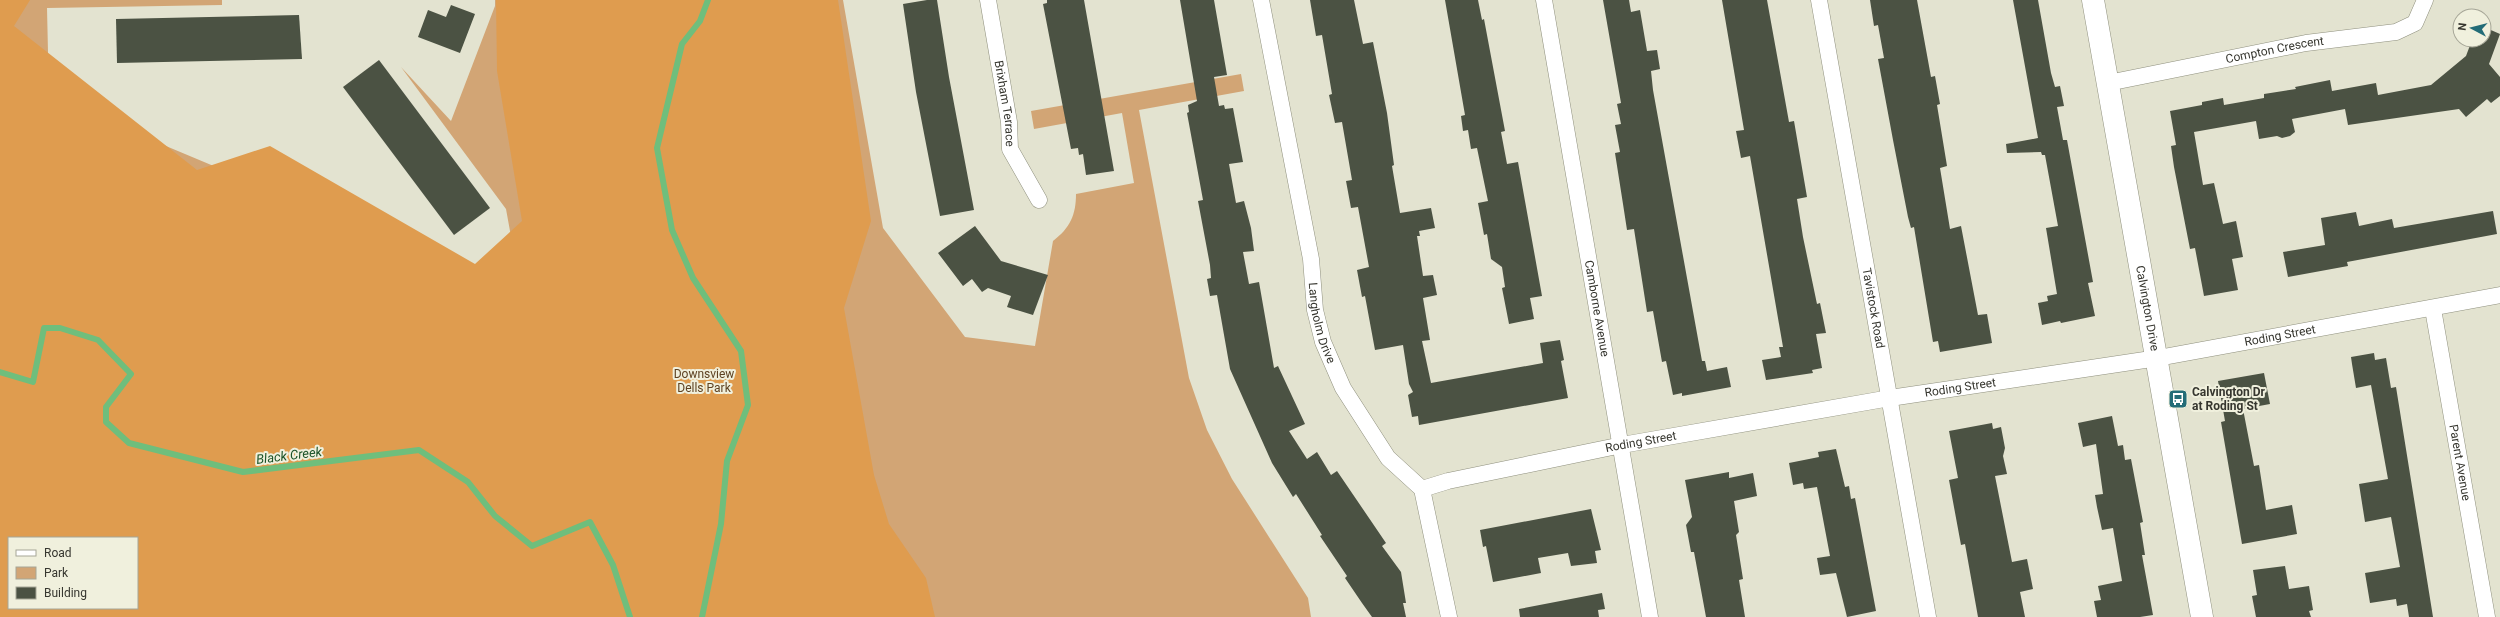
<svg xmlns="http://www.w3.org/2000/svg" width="2500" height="617" viewBox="0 0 2500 617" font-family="Roboto,sans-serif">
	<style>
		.green { fill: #d2a575; fill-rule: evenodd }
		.forest { fill: #df9c4f; fill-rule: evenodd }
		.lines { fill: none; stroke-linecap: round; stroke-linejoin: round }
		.stream { stroke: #6fbe7c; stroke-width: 6 }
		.building { fill: #4b5243 }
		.street-casing { stroke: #8f907e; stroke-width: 17 }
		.secondary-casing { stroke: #8f907e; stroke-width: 23 }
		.street { stroke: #fff; stroke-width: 16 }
		.secondary { stroke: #fff; stroke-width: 22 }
		.labels { text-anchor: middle; stroke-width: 4; stroke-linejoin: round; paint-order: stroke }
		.street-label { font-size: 12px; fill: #36362f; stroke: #f0f0dd }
		.park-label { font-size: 12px; fill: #5e4222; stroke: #f0f0dd }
		.poi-label { font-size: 12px; font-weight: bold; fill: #36362f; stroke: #f0f0dd; text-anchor: start }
		.water-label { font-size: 13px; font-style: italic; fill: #1b5328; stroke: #f0f0dd }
	</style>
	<rect width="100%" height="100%" fill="#e3e3d0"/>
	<path class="green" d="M 0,0 L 222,0 L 222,5 L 47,8 L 49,97 L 471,274 L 512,242 L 506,209 L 401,67 L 451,121 L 495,6 L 495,0 L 843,0 L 883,228 L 965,337 L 1035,346 L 1053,241 C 1070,228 1076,215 1076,194 L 1134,183 L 1122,113 L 1034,129 L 1031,111 L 1241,74 L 1244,91 L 1139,110 L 1189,378 L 1207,430 L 1232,479 L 1308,598 L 1311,617 L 0,617 ZM 9,538 L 137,538 L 137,608 L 9,608 Z"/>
	<path class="forest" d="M 0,0 L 30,0 L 14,26 L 197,170 L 270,146 L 475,264 L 522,221 L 497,71 L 496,0 L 838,0 L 871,221 L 844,308 L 874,475 L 889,524 L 926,578 L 935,617 L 0,617 ZM 9,538 L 137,538 L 137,608 L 9,608 Z"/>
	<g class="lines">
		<g class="stream">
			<path d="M 0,372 L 33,382 L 44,328 L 60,328 L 98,340 L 131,374 L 106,407 L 106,422 L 129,443 L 243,472 L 419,450 L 468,482 L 495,516 L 532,546 L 590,522 L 613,565 L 630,617"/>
			<path d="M 702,617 L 721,524 L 727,461 L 748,405 L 741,351 L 693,278 L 672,230 L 657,148 L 682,44 L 700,21 L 708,0"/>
		</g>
	</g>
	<g class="building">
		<path d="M 927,0 L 937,0 L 949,77 L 974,210 L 940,216 L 916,92 L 903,4 Z"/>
		<path d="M 1047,0 L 1084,0 L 1114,171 L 1086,175 L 1083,154 L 1079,155 L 1078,148 L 1071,149 L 1043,4 L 1047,3 Z"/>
		<path d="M 1180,0 L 1214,0 L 1227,75 L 1214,77 L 1219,106 L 1224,105 L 1225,109 L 1233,108 L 1243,162 L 1229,164 L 1236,203 L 1244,201 L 1251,228 L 1254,251 L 1243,252 L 1249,284 L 1259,282 L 1274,368 L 1278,366 L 1305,424 L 1289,431 L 1307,459 L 1317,452 L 1331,475 L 1337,471 L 1386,543 L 1382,546 L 1401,572 L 1406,603 L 1403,603 L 1406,617 L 1372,617 L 1362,603 L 1345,578 L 1347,576 L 1320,536 L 1322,535 L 1296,494 L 1293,497 L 1272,463 L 1230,369 L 1217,295 L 1210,296 L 1207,279 L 1211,278 L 1210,265 L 1198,201 L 1203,200 L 1187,113 L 1189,112 L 1188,105 L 1197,101 Z"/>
		<path d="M 1310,0 L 1354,0 L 1363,44 L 1373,42 L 1387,113 L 1394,165 L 1392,166 L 1400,213 L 1431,208 L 1435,228 L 1419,231 L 1420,236 L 1417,236 L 1423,276 L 1433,275 L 1437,295 L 1423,298 L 1430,340 L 1422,341 L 1431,383 L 1543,363 L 1540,343 L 1560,340 L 1564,360 L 1561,361 L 1568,398 L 1419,425 L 1418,416 L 1412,417 L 1408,395 L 1413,392 L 1409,384 L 1403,345 L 1375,350 L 1365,296 L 1362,297 L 1357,270 L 1369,267 L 1358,207 L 1351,208 L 1346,181 L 1352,180 L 1342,122 L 1335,123 L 1329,95 L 1332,94 L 1322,35 L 1316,36 Z"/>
		<path d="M 1445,0 L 1478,0 L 1482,20 L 1484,19 L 1505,131 L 1501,132 L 1507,164 L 1518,162 L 1542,296 L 1530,298 L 1534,319 L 1509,324 L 1502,288 L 1505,287 L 1502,267 L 1491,259 L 1487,234 L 1484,235 L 1478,203 L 1488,201 L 1477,148 L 1471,149 L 1468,130 L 1463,131 L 1461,116 L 1465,115 Z"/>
		<path d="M 1603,0 L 1629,0 L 1631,12 L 1640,10 L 1647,51 L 1657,50 L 1660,69 L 1651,71 L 1653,90 L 1702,361 L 1705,361 L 1707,371 L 1727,367 L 1731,387 L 1682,396 L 1682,393 L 1673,395 L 1666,361 L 1662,362 L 1653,311 L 1647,312 L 1634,229 L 1627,230 L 1623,204 L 1615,153 L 1620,152 L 1615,125 L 1621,124 L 1617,104 L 1621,103 Z"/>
		<path d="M 1722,0 L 1767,0 L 1789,122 L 1794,121 L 1807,197 L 1797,199 L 1803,237 L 1817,304 L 1820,303 L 1826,333 L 1816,334 L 1822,368 L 1812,370 L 1813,373 L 1766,380 L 1762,360 L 1781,357 L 1779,347 L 1783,347 L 1750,156 L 1741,158 L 1736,131 L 1744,130 Z"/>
		<path d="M 1870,0 L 1917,0 L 1931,77 L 1935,76 L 1940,104 L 1937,105 L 1947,166 L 1940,168 L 1950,229 L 1961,226 L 1978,315 L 1987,314 L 1992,343 L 1940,352 L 1938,341 L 1933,342 L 1914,227 L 1911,228 L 1908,217 L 1893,140 L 1878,59 L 1884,58 L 1878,25 L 1874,26 Z"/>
		<path d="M 2013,0 L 2038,0 L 2051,73 L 2055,87 L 2060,86 L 2064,106 L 2057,107 L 2063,140 L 2067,140 L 2093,282 L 2088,283 L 2095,316 L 2061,323 L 2060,321 L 2042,325 L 2038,303 L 2048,301 L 2047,296 L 2057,294 L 2046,228 L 2058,226 L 2045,155 L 2042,155 L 2041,152 L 2007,153 L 2006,144 L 2038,138 Z"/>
		<path d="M 451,5 L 475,14 L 460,53 L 418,37 L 428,10 L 446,17 Z"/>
		<path d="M 299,15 L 302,59 L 117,63 L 116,19 Z"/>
		<path d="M 2484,27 L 2500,34 L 2489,64 L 2500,77 L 2500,96 L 2491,103 L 2487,99 L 2466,117 L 2459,109 L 2348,125 L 2345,109 L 2292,119 L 2295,132 L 2290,136 L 2282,138 L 2277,136 L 2259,139 L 2256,121 L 2194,132 L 2203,185 L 2214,183 L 2223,224 L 2236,221 L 2243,257 L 2232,259 L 2238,290 L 2204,296 L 2195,248 L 2190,249 L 2174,167 L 2171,146 L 2176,145 L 2170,111 L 2202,105 L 2202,102 L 2223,98 L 2224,105 L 2264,98 L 2264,94 L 2296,89 L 2295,87 L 2330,80 L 2332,91 L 2376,83 L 2378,95 L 2431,85 L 2466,56 L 2472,40 L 2484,40 Z"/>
		<path d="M 379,60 L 490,208 L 454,235 L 343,87 Z"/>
		<path d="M 2493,211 L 2497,234 L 2347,262 L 2348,266 L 2288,277 L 2283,252 L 2325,245 L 2321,218 L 2356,212 L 2359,226 L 2392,219 L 2394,228 Z"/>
		<path d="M 975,226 L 1001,261 L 1048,275 L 1033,315 L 1007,307 L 1011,296 L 988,288 L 982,292 L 972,279 L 963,286 L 938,253 Z"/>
		<path d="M 2374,353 L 2375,360 L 2386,358 L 2391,388 L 2396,387 L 2433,617 L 2409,617 L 2407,604 L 2397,606 L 2396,599 L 2370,603 L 2365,573 L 2400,567 L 2391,517 L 2365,522 L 2359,484 L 2388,479 L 2371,385 L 2356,388 L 2352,364 L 2351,357 Z"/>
		<path d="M 2264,373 L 2270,404 L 2243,409 L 2254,466 L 2259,465 L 2266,510 L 2292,505 L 2297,534 L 2242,544 L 2221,422 L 2225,421 L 2218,381 Z"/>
		<path d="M 2112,416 L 2118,446 L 2123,445 L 2125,460 L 2131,459 L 2143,522 L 2140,523 L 2145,555 L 2142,555 L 2153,615 L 2140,617 L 2097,617 L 2094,601 L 2101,600 L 2098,586 L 2122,581 L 2113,528 L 2102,530 L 2097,507 L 2095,495 L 2103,494 L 2096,444 L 2083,447 L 2078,423 Z"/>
		<path d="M 1992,423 L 1993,429 L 2001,427 L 2005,448 L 2003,456 L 2007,474 L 1995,476 L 2012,562 L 2027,559 L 2033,589 L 2020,592 L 2025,617 L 1978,617 L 1965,544 L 1961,545 L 1949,480 L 1958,478 L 1949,431 Z"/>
		<path d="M 1836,449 L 1845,487 L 1849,486 L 1851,499 L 1855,498 L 1876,611 L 1847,617 L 1836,573 L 1820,575 L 1817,558 L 1830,556 L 1817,487 L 1804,489 L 1803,483 L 1793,485 L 1789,463 L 1819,457 L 1818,452 Z"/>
		<path d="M 1729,472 L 1729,478 L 1753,473 L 1757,496 L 1734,501 L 1739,532 L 1736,535 L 1743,579 L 1739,580 L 1745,617 L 1706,617 L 1694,552 L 1691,552 L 1686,525 L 1692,517 L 1685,480 Z"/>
		<path d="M 1591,509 L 1601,550 L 1595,551 L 1597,563 L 1571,566 L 1568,553 L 1538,558 L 1541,573 L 1493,582 L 1486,546 L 1483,547 L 1480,530 Z"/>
		<path d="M 2285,566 L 2289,589 L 2309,586 L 2313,610 L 2309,611 L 2311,617 L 2256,617 L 2252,596 L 2257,595 L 2253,570 Z"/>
		<path d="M 1602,593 L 1605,609 L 1598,610 L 1599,617 L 1520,617 L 1519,609 Z"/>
	</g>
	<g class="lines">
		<defs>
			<g id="street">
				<path id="s1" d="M 988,0 L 1009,122 L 1010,149 L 1039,200"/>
				<path id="s2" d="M 1261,0 L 1311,259 L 1315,310 L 1323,342 L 1343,388 L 1388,458 L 1422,489 L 1449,617"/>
				<path id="s3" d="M 1544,0 L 1650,617"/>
				<path id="s4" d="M 1819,0 L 1928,617"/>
				<path id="s5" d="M 2108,83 L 2306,43 L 2396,32 L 2415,23 L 2425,0"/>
				<path id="s6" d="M 2433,309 L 2487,617"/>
				<path id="s7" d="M 1422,489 L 1448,481 L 1622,445 L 1890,398 L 2158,358 L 2500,295"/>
			</g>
			<g id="secondary">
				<path id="s8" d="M 2093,0 L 2202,617"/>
			</g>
		</defs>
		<use href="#street" class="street-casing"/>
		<use href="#secondary" class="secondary-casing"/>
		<use href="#street" class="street"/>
		<use href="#secondary" class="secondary"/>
	</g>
	<defs>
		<symbol id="bus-square" viewBox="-11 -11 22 22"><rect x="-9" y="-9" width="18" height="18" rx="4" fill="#236c77" stroke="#f0f0dd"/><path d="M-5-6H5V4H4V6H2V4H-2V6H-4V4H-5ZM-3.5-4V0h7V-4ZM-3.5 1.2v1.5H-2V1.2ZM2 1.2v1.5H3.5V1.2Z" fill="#fff"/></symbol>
	</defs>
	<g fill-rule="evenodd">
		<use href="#bus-square" x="2167" y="388" width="22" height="22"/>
	</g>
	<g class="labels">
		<g class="street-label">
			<text dy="4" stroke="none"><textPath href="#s5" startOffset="170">Compton Crescent</textPath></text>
			<text dy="4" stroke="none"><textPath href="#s1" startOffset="105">Brixham Terrace</textPath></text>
			<text dy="4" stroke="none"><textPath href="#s3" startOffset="313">Camborne Avenue</textPath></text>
			<text dy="4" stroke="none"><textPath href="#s4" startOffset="313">Tavistock Road</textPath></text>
			<text dy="4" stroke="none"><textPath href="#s8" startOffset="313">Calvington Drive</textPath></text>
			<text dy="4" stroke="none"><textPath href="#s2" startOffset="329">Langholm Drive</textPath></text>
			<text dy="4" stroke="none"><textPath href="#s7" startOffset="872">Roding Street</textPath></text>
			<text dy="4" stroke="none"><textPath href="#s7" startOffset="548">Roding Street</textPath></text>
			<text dy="4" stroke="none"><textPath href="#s7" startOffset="224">Roding Street</textPath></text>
			<text dy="4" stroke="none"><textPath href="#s6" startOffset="156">Parent Avenue</textPath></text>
		</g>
		<g class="park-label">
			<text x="704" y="378">Downsview<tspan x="704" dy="14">Dells Park</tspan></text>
		</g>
		<g class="poi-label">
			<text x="2192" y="396">Calvington Dr<tspan x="2192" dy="14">at Roding St</tspan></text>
		</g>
		<g class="water-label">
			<text transform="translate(289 455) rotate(-7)" y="5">Black Creek</text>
		</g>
	</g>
	<rect x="8" y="537" width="130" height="72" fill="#f0f0dd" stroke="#a6a697"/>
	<rect x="16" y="550" width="20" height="6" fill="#ffffff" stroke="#a6a697"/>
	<text x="44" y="557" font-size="12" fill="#36362f">Road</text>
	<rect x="16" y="567" width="20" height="12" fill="#d2a575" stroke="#a6a697"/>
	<text x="44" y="577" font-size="12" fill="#36362f">Park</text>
	<rect x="16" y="587" width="20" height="12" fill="#4b5243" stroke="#a6a697"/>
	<text x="44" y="597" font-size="12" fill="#36362f">Building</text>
	<g transform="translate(2472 28) rotate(277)"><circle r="19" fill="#f0f0dd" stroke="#a6a697"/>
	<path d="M0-3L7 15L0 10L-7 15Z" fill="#236c77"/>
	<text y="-6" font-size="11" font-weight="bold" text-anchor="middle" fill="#36362f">N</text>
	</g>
</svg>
